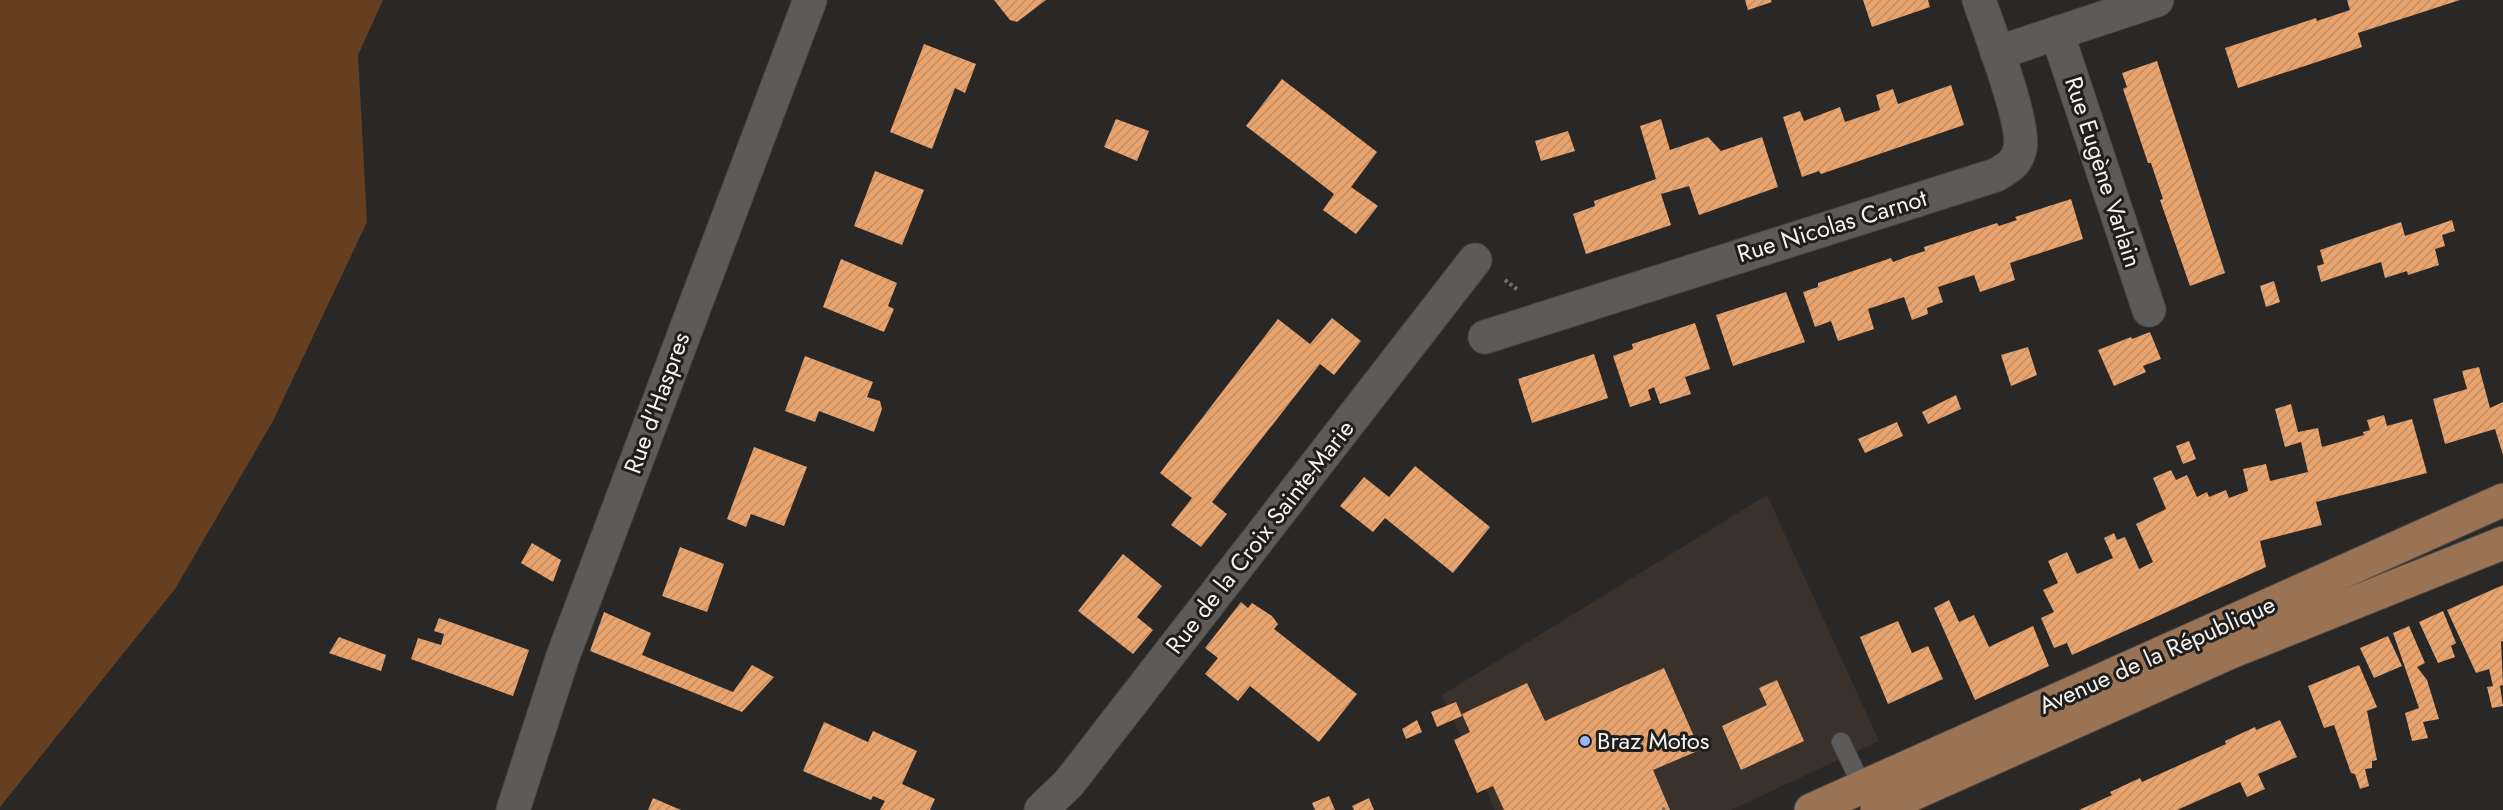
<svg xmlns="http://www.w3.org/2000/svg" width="2503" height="810" viewBox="0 0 2503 810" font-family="Jost,sans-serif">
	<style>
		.built { fill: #39312c }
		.green { fill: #653f1f }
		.building { fill: url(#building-hatch) }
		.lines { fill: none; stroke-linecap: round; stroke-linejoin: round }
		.lane-casing { stroke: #484645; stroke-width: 20 }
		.street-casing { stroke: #484645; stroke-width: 35 }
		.secondary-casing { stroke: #484645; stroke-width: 35 }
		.primary-casing { stroke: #484645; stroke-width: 35 }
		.path { stroke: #72716f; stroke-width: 4; stroke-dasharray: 3 3; stroke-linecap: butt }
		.lane { stroke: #5d5b59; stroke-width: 18 }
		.street { stroke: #5d5b59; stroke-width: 33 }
		.secondary { stroke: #5d5b59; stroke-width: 33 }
		.primary { stroke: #9a7354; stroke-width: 33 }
		.poi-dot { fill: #9ab5fd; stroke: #201e1c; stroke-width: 2 }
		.labels { text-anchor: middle; stroke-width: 6; stroke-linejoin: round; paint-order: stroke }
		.street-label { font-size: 24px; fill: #f4f3f1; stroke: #201e1c }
		.poi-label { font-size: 24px; fill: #f4f3f1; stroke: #201e1c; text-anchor: start }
	</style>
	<defs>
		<pattern id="building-hatch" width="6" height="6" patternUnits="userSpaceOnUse" patternTransform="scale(1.5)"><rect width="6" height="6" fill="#e9a36d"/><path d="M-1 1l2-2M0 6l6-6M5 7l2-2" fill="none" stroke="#c18c64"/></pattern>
	</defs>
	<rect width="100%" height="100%" fill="#2a2826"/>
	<path class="built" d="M 1767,495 L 1879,741 L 1731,810 L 1495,810 L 1442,695 Z"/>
	<path class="green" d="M 0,0 L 383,0 L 358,55 L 367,222 L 273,421 L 175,589 L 0,807 Z"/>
	<g class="building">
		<path d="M 994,0 L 1046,0 L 1017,22 L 1010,20 Z"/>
		<path d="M 1745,0 L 1771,0 L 1772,2 L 1748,10 Z"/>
		<path d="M 1863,0 L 1928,0 L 1930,7 L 1872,27 Z"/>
		<path d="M 2347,0 L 2460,0 L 2358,33 L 2362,47 L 2238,88 L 2225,48 L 2316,18 L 2317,21 L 2350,10 Z"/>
		<path d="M 924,44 L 976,64 L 965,93 L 955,88 L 932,149 L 890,132 Z"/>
		<path d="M 2157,61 L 2225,273 L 2190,286 L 2160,200 L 2163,199 L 2151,163 L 2148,163 L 2123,89 L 2127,87 L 2122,73 Z"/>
		<path d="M 1282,79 L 1377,152 L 1351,187 L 1378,206 L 1356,234 L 1323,210 L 1334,194 L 1246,126 Z"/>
		<path d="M 1951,85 L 1964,125 L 1821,174 L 1819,171 L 1802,177 L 1783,117 L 1800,111 L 1804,121 L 1840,107 L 1845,122 L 1880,110 L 1876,95 L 1893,89 L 1898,104 Z"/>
		<path d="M 1116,119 L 1149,131 L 1137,161 L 1104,147 Z"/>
		<path d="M 1661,119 L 1670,150 L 1708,137 L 1721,151 L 1762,137 L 1778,187 L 1699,215 L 1689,186 L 1661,194 L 1671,225 L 1586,254 L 1573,214 L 1595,206 L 1594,201 L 1656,179 L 1640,126 Z"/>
		<path d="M 1568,131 L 1575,151 L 1541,161 L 1535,141 Z"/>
		<path d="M 875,171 L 924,190 L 902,245 L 854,226 Z"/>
		<path d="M 2071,199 L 2083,239 L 2010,263 L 2015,280 L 1980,292 L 1974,275 L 1938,287 L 1943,302 L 1927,308 L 1928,314 L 1912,320 L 1904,297 L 1868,309 L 1874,329 L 1838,341 L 1831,321 L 1815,327 L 1803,292 L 1818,287 L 1818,283 L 1891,258 L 1893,262 L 1909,256 L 1925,251 L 1924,247 L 1997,223 L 1999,226 L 2017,220 L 2015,217 Z"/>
		<path d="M 2452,220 L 2455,231 L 2442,235 L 2445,246 L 2435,249 L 2439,265 L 2408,275 L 2407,271 L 2385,278 L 2381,262 L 2321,282 L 2317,266 L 2324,264 L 2320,250 L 2401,222 L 2405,236 Z"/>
		<path d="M 841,259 L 897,283 L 888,306 L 894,309 L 884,332 L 823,307 Z"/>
		<path d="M 2274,281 L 2280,302 L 2266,307 L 2260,286 Z"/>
		<path d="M 1786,292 L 1805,342 L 1733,366 L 1716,315 Z"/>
		<path d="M 1332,318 L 1361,341 L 1334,375 L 1320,364 L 1212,502 L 1227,514 L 1201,547 L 1171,525 L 1192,498 L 1160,473 L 1278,319 L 1310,344 Z"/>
		<path d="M 1695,323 L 1710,369 L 1685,377 L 1691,394 L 1660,404 L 1654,387 L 1648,390 L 1651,400 L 1630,407 L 1613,356 L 1633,349 L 1632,344 Z"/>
		<path d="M 2150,332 L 2161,359 L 2143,366 L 2146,372 L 2114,386 L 2098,350 L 2131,337 L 2132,339 Z"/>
		<path d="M 2028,347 L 2037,375 L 2011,386 L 2001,355 Z"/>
		<path d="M 1594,354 L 1608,398 L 1532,423 L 1518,379 Z"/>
		<path d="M 805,356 L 873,382 L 867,397 L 880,401 L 882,409 L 874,432 L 819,411 L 815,422 L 785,411 Z"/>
		<path d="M 2479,367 L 2490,408 L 2503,402 L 2503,455 L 2495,429 L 2445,444 L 2433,399 L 2467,389 L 2462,371 Z"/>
		<path d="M 1956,395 L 1961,409 L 1928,424 L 1922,412 Z"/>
		<path d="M 2291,404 L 2298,432 L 2318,428 L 2322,447 L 2364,435 L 2363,432 L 2370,430 L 2367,420 L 2384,415 L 2387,426 L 2412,419 L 2427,473 L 2316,502 L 2322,525 L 2260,541 L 2266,567 L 2072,655 L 2067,643 L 2054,648 L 2041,618 L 2054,612 L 2043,590 L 2058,583 L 2048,561 L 2067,552 L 2077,574 L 2113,558 L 2104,538 L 2114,533 L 2117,540 L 2125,537 L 2139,569 L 2153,562 L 2136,524 L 2166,509 L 2153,478 L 2171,470 L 2176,480 L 2187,475 L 2197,497 L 2207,492 L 2209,497 L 2226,490 L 2229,498 L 2248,491 L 2243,469 L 2266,464 L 2270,481 L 2308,472 L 2301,442 L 2285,447 L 2275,409 Z"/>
		<path d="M 1897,422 L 1903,436 L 1865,453 L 1858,439 Z"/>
		<path d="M 2189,441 L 2196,459 L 2183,464 L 2176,446 Z"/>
		<path d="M 754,447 L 807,467 L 784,526 L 751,514 L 746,527 L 727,519 Z"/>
		<path d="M 1415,466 L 1490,527 L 1453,573 L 1385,518 L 1373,532 L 1340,506 L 1364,477 L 1389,497 Z"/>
		<path d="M 532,543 L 561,560 L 553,582 L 521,563 Z"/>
		<path d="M 680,547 L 724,564 L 707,612 L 662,596 Z"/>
		<path d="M 1123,554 L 1162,586 L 1137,617 L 1153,630 L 1133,654 L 1078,611 Z"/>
		<path d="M 2503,585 L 2503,641 L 2501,642 L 2503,685 L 2500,686 L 2503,706 L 2492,708 L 2487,687 L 2493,686 L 2489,669 L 2476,673 L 2447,610 Z"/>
		<path d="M 1949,600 L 1959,622 L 1974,615 L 1989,647 L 2033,626 L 2049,666 L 1975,700 L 1934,608 Z"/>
		<path d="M 1241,602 L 1248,608 L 1252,603 L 1272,616 L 1278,624 L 1274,629 L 1357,694 L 1319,742 L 1250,686 L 1238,701 L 1205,674 L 1218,658 L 1205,648 Z"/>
		<path d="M 2443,611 L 2456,643 L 2451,646 L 2455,657 L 2438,663 L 2419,622 Z"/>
		<path d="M 604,612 L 651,633 L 642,655 L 733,692 L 752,665 L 774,677 L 742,712 L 590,651 Z"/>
		<path d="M 439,618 L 529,650 L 513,696 L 411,659 L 418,638 L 441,645 L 444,634 L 434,631 Z"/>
		<path d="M 1898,621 L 1912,653 L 1928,646 L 1943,679 L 1888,704 L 1860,637 Z"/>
		<path d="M 2409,626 L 2425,663 L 2417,667 L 2427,680 L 2439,719 L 2423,722 L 2428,738 L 2412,741 L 2405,713 L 2419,708 L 2393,633 Z"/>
		<path d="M 2388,636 L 2402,666 L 2374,678 L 2360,648 Z"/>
		<path d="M 339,637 L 386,655 L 381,671 L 329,653 Z"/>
		<path d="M 2359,665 L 2377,707 L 2367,711 L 2377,760 L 2372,761 L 2372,768 L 2365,769 L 2369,786 L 2360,789 L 2355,774 L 2351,773 L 2334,725 L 2324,728 L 2308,686 Z"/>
		<path d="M 1664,668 L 1700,750 L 1653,770 L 1670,810 L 1504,810 L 1493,786 L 1477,793 L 1454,740 L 1470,732 L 1462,714 L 1527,683 L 1545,721 Z"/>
		<path d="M 1777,680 L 1804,741 L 1741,770 L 1722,726 L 1767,705 L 1759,688 Z"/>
		<path d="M 1456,702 L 1462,716 L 1437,727 L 1431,712 Z"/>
		<path d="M 1417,720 L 1422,732 L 1406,739 L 1402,729 Z"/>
		<path d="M 2280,720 L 2297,757 L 2258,774 L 2265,789 L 2247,797 L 2240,782 L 2177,810 L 2079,810 L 2112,795 L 2110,792 L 2140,778 L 2142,782 L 2226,744 L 2225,741 L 2255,727 L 2256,730 Z"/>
		<path d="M 824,722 L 868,742 L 873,731 L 917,751 L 902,784 L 935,799 L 930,810 L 880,810 L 885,801 L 873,796 L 871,800 L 803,771 Z"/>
		<path d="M 1329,796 L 1335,810 L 1315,810 L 1312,803 Z"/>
		<path d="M 653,798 L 681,810 L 648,810 Z"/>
		<path d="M 1369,798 L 1374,810 L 1354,810 L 1352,806 Z"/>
	</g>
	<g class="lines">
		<defs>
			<path id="lane" d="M 1841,742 L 1866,794"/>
			<g id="street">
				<path d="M 2057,33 L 2149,310"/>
				<path d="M 1997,53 L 2157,0"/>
				<path d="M 1485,337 L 1996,175 C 2008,168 2017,163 2020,149 C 2026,123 1989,30 1979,0"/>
				<path d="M 1041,810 L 1069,783 L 1475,260"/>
			</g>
			<path id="secondary" d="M 513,810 L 563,656 L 810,0"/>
			<g id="primary">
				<path d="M 1811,810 L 2503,500"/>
				<path d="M 1877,810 L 2231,652 L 2503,543"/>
			</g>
		</defs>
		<use href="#lane" class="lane-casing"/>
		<use href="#street" class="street-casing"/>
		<use href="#secondary" class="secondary-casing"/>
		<use href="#primary" class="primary-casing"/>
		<g class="path">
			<path d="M 1505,280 L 1518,290"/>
			<path d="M 1662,809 L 1666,810"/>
		</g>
		<use href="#lane" class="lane"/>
		<use href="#street" class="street"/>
		<use href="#secondary" class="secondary"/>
		<use href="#primary" class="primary"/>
	</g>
	<circle class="poi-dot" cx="1585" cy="741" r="6"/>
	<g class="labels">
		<g class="street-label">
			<text transform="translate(2103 172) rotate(72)" y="8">Rue Eugène Varlain</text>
			<text transform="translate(1832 226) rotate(-17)" y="8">Rue Nicolas Carnot</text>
			<text transform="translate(657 403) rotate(-70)" y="8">Rue d'Haspres</text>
			<text transform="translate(1260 537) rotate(-52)" y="8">Rue de la Croix Sainte-Marie</text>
			<text transform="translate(2157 655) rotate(-24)" y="8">Avenue de la République</text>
		</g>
		<g class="poi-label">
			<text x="1597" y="749">Braz Motos</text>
		</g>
	</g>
</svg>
